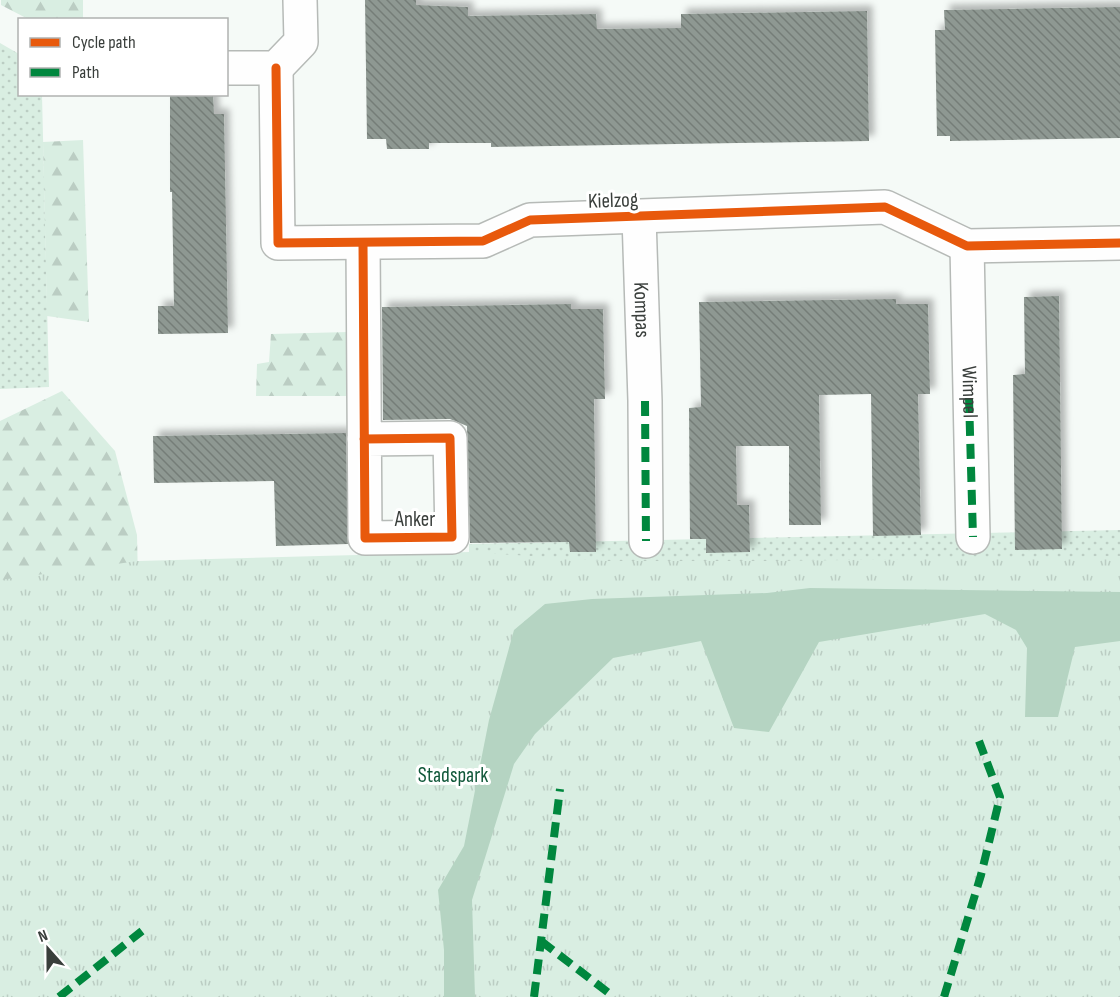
<svg xmlns="http://www.w3.org/2000/svg" width="1120" height="997" viewBox="0 0 1120 997" font-family="'Sofia Sans Condensed',sans-serif">
	<style>
		.grass { fill: url(#grass-dots) }
		.forest { fill: url(#forest-firs) }
		.park { fill: url(#park-tufts) }
		.water { fill: #b5d4c2 }
		.building { fill: url(#building-back-hatch); filter: url(#shadow) }
		.lines { fill: none; stroke-linecap: round; stroke-linejoin: round }
		.minor-casing { stroke: #b6bab7; stroke-width: 36 }
		.minor { stroke: #fefefe; stroke-width: 33 }
		.quiet { stroke: #00873e; stroke-width: 8; stroke-dasharray: 15 8; stroke-linecap: butt }
		.cycleway-casing { stroke: #fff; stroke-width: 13 }
		.cycleway { stroke: #e8590c; stroke-width: 9 }
		.labels { text-anchor: middle; stroke-width: 6; stroke-linejoin: round; paint-order: stroke }
		.street-label { font-size: 21px; fill: #393e3b; stroke: #fff }
		.park-label { font-size: 21px; fill: #11583a; stroke: #fff }
	</style>
	<defs>
		<pattern id="grass-dots" width="8" height="8" patternUnits="userSpaceOnUse" patternTransform="scale(1.5)"><rect width="8" height="8" fill="#d9eee2"/><path d="M2 2h.1M6 6h.1" fill="none" stroke="#bbcdc3" stroke-width="1.8" stroke-linecap="round"/></pattern>
		<pattern id="forest-firs" width="22" height="20" patternUnits="userSpaceOnUse" patternTransform="scale(1.5)"><rect width="22" height="20" fill="#d9eee2"/><path d="M5 1l3.5 6h-7zM16 11l3.5 6h-7z" fill="#bbcdc3"/></pattern>
		<pattern id="park-tufts" width="24" height="20" patternUnits="userSpaceOnUse" patternTransform="scale(1.5)"><rect width="24" height="20" fill="#d9eee2"/><path d="M3 7l-1-3M5 7V3M7 7l1-3M15 17l-1-3M17 17v-4M19 17l1-3" fill="none" stroke="#bbcdc3"/></pattern>
		<pattern id="building-back-hatch" width="6" height="6" patternUnits="userSpaceOnUse" patternTransform="scale(1.5)"><rect width="6" height="6" fill="#8e9892"/><path d="M-1 5l2 2M0 0l6 6M5-1l2 2" fill="none" stroke="#757d78"/></pattern>
		<filter id="shadow"><feDropShadow dx="5.5" dy="-5.5" stdDeviation="3" flood-color="#0004"/></filter>
	</defs>
	<rect width="100%" height="100%" fill="#f5faf7"/>
	<g class="grass">
		<path d="M 0,43 L 19,54 L 20,94 L 42,95 L 49,387 L 0,389 Z"/>
		<path d="M 1120,530 L 1120,592 L 469,769 L 469,544 Z"/>
	</g>
	<g class="forest">
		<path d="M 1,0 L 83,0 L 83,19 L 28,19 L 1,5 Z"/>
		<path d="M 83,140 L 89,322 L 47,316 L 43,142 Z"/>
		<path d="M 348,332 L 348,396 L 256,396 L 257,364 L 269,362 L 271,334 Z"/>
		<path d="M 62,391 L 115,451 L 137,535 L 140,673 L 0,772 L 0,421 Z"/>
	</g>
	<path class="park" d="M 469,552 L 605,561 L 779,561 L 1120,556 L 1120,997 L 0,997 L 0,580 L 138,561 Z"/>
	<path class="water" d="M 810,588 L 1120,592 L 1120,641 L 1075,647 L 1058,717 L 1025,717 L 1027,648 L 1016,630 L 985,614 L 819,642 L 769,732 L 734,728 L 701,641 L 613,658 L 535,734 L 514,764 L 472,900 L 475,997 L 444,997 L 444,950 L 438,890 L 464,846 L 489,720 L 514,630 L 545,604 L 592,599 L 767,593 Z"/>
	<g class="building">
		<path d="M 365,0 L 416,0 L 416,5 L 468,7 L 468,16 L 596,14 L 597,29 L 681,28 L 681,14 L 867,11 L 869,141 L 491,147 L 491,143 L 429,143 L 429,149 L 387,149 L 386,139 L 367,139 Z"/>
		<path d="M 1120,7 L 1120,138 L 950,141 L 950,136 L 937,136 L 935,30 L 945,30 L 944,10 Z"/>
		<path d="M 170,94 L 213,94 L 214,114 L 224,114 L 228,333 L 158,334 L 158,306 L 174,306 L 172,192 L 170,192 Z"/>
		<path d="M 1059,296 L 1062,549 L 1015,550 L 1013,375 L 1025,374 L 1024,297 Z"/>
		<path d="M 896,299 L 896,304 L 928,304 L 930,394 L 918,394 L 921,535 L 873,536 L 871,394 L 819,395 L 821,525 L 789,525 L 789,446 L 736,446 L 737,505 L 749,505 L 750,552 L 706,553 L 706,539 L 690,539 L 689,408 L 701,407 L 699,302 Z"/>
		<path d="M 571,304 L 571,309 L 603,309 L 605,399 L 594,399 L 596,552 L 570,552 L 569,542 L 470,543 L 467,426 L 450,419 L 383,420 L 382,307 Z"/>
		<path d="M 346,433 L 348,544 L 276,546 L 274,481 L 154,483 L 153,436 Z"/>
	</g>
	<g class="lines">
		<defs>
			<g id="minor">
				<path d="M 226,68 L 276,68 L 301,42 L 300,0"/>
				<path d="M 276,68 L 278,243 L 483,241 L 530,220 L 885,207 L 967,246 L 1120,243"/>
				<path id="s1" d="M 639,217 L 645,401 L 646,541"/>
				<path d="M 363,243 L 365,538 L 452,537 L 450,438 L 364,439"/>
				<path id="s2" d="M 967,246 L 973,537"/>
			</g>
		</defs>
		<use href="#minor" class="minor-casing"/>
		<use href="#minor" class="minor"/>
		<g class="quiet">
			<path d="M 969,398 L 973,537"/>
			<path d="M 645,401 L 646,541"/>
			<path d="M 541,941 L 614,997"/>
			<path d="M 59,997 L 142,931"/>
			<path d="M 534,997 L 560,789"/>
			<path d="M 944,997 L 981,875 L 1000,797 L 979,741"/>
		</g>
		<defs>
			<g id="cycleway">
				<path d="M 276,68 L 278,243 L 483,241 L 530,220 L 885,207 L 967,246 L 1120,243"/>
				<path d="M 363,243 L 365,538 L 452,537 L 450,438 L 364,439"/>
			</g>
		</defs>
		<use href="#cycleway" class="cycleway-casing"/>
		<use href="#cycleway" class="cycleway"/>
	</g>
	<g class="labels">
		<g class="street-label">
			<text transform="translate(613 200) rotate(-2)" y="7">Kielzog</text>
			<text dy="7" stroke="none"><textPath href="#s1" startOffset="93">Kompas</textPath></text>
			<text dy="7" stroke="none"><textPath href="#s2" startOffset="146">Wimpel</textPath></text>
			<text x="415" y="526">Anker</text>
		</g>
		<g class="park-label">
			<text x="453" y="782">Stadspark</text>
		</g>
	</g>
	<rect x="18" y="18" width="210" height="78" fill="#ffffff" stroke="#b0b2b1" stroke-width="1.5"/>
	<rect x="30" y="38" width="30" height="9" fill="#e8590c" stroke="#b0b2b1" stroke-width="1.5"/>
	<text x="72" y="48" font-size="18" fill="#393e3b">Cycle path</text>
	<rect x="30" y="68" width="30" height="9" fill="#00873e" stroke="#b0b2b1" stroke-width="1.5"/>
	<text x="72" y="78" font-size="18" fill="#393e3b">Path</text>
	<g transform="translate(48 949) rotate(339)" stroke="#ffffff" stroke-width="4.5" paint-order="stroke">
	<path d="M0-4.5L10 22L0 15L-10 22Z" fill="#393e3b"/>
	<text y="-9" font-size="16" font-weight="bold" text-anchor="middle" fill="#393e3b">N</text>
	</g>
</svg>
